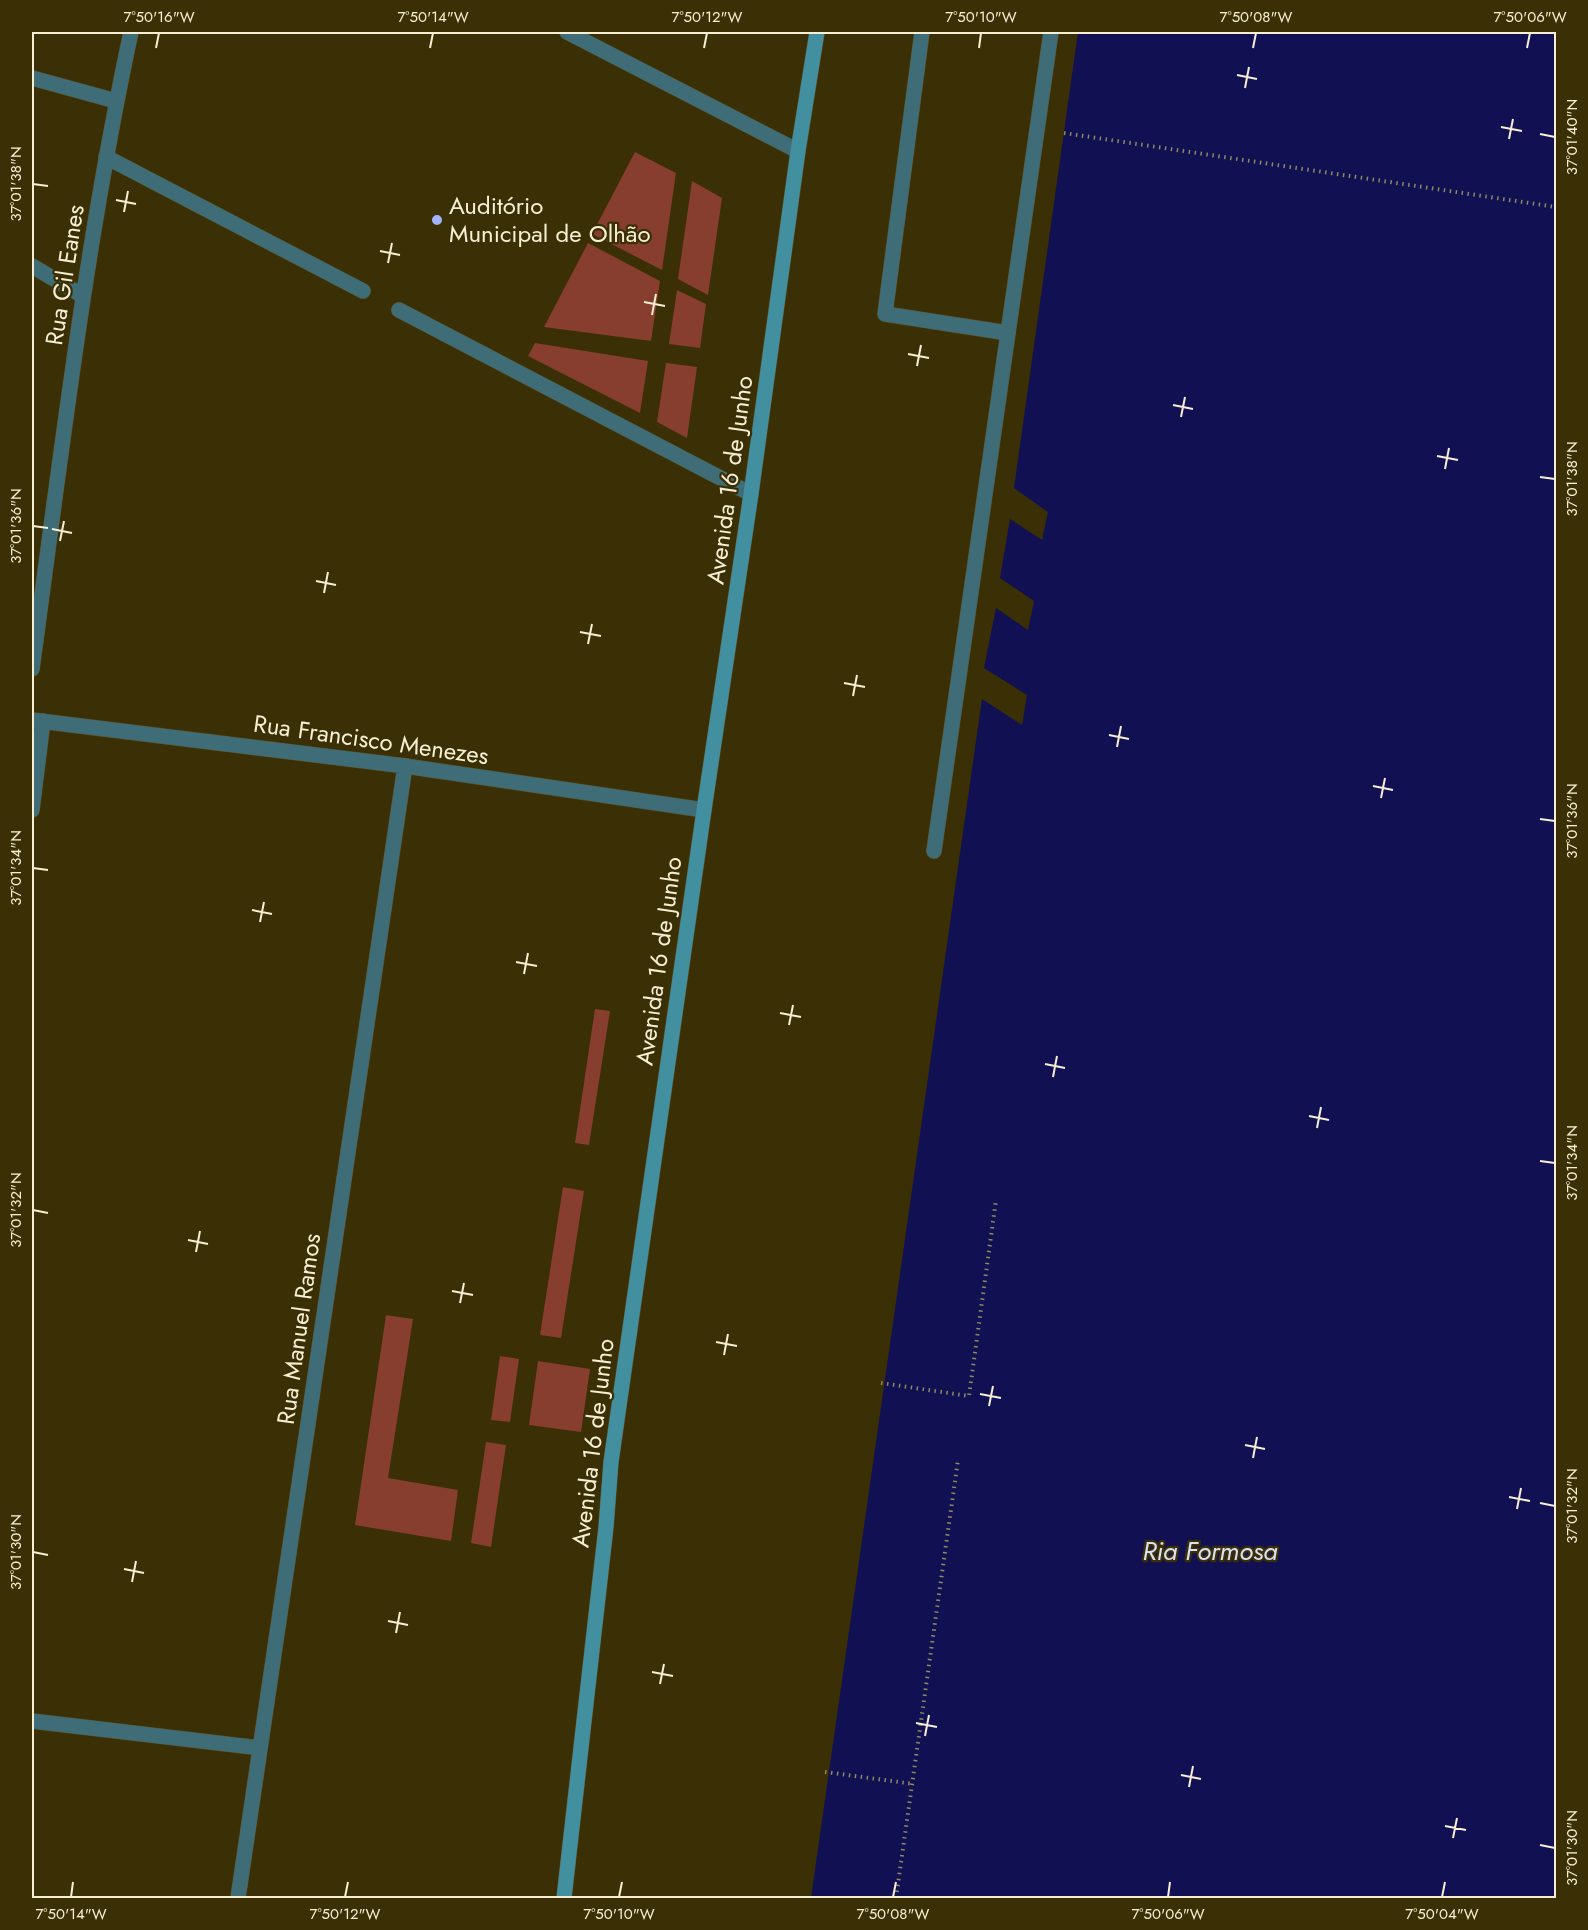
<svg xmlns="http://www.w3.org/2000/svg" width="1588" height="1930" viewBox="0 0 1588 1930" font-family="Jost,sans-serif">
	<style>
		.green { fill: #873e2e }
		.water { fill: #111053 }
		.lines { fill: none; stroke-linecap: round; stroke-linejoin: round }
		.service-casing { stroke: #584e26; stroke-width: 16 }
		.minor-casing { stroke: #584e26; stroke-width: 16 }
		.secondary-casing { stroke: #584e26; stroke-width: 16 }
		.path { stroke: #8f8662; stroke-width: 4; stroke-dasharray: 1.5 4.5; stroke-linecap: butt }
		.service { stroke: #3f6d77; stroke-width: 15 }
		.minor { stroke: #3f6d77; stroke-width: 15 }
		.secondary { stroke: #418f9f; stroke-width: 15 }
		.ticks { fill: none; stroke: #f7efd4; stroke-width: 2 }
		.poi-dot { fill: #a1b3fd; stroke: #3a2f05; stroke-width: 2 }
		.labels { text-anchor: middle; stroke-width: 4.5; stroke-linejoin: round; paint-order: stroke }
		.poi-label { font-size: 24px; fill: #f7efd4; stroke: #3a2f05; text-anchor: start }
		.street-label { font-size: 24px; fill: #f7efd4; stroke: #3a2f05 }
		.water-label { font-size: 26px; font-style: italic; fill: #dae0f5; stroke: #3a2f05 }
		.neatline { fill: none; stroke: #f7efd4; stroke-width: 2 }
		.ticks-label { font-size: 15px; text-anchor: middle; fill: #f7efd4 }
	</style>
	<rect width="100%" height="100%" fill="#3a2f05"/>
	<g class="green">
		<path d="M 635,152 L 676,173 L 662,270 L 592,234 Z"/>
		<path d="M 692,181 L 722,198 L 708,295 L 678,279 Z"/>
		<path d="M 588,243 L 660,281 L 651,341 L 544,327 Z"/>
		<path d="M 677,290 L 706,304 L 700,348 L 669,344 Z"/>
		<path d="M 535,343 L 648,361 L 640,413 L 528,356 Z"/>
		<path d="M 666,363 L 697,367 L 687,438 L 657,422 Z"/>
		<path d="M 595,1009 L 610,1011 L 589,1145 L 575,1143 Z"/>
		<path d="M 563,1187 L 584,1191 L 561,1338 L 540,1335 Z"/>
		<path d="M 386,1315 L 413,1319 L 388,1478 L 458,1490 L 451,1541 L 355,1525 Z"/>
		<path d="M 500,1356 L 519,1359 L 510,1422 L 491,1420 Z"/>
		<path d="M 538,1361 L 590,1369 L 581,1432 L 529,1425 Z"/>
		<path d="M 486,1442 L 506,1445 L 491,1547 L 471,1543 Z"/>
	</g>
	<path class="water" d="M 1078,32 L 1556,32 L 1556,1898 L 811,1898 L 982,699 L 1022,725 L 1027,695 L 984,668 L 996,608 L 1028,630 L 1034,601 L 1000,578 L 1010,519 L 1042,540 L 1048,512 L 1014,488 Z"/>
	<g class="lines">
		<defs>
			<g id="service">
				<path d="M 922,32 L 885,314 L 1008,333 L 934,851"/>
				<path d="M 106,157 L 363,291"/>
				<path d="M 399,310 L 751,494"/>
				<path d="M 1008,333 L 1051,32"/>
			</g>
			<g id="minor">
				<path d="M 567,32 L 798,151"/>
				<path d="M 32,78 L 116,101"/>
				<path d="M 32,266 L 83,296"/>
				<path d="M 32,669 C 61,456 86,242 131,32"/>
				<path d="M 32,720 L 405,766 L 704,810"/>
				<path d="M 32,810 L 43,721"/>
				<path d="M 32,1721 L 260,1748"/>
				<path d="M 238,1898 L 405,766"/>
			</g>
			<path id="secondary" d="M 564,1898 L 606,1527 L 611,1462 L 704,810 L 751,494 L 798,151 L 817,32"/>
		</defs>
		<use href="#service" class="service-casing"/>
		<use href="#minor" class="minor-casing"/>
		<use href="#secondary" class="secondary-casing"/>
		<g class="path">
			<path d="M 1064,133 L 1556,207"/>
			<path d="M 881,1383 L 969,1396 L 996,1200"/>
			<path d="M 825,1772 L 914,1784"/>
			<path d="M 896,1898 L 958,1460"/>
		</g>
		<use href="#service" class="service"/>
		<use href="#minor" class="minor"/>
		<use href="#secondary" class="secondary"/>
	</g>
	<path class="ticks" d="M 156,48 L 159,33M 430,48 L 433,33M 704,48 L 707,33M 979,48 L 981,33M 1253,48 L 1256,33M 1527,48 L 1530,33M 1237,75 L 1257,79M 1245,88 L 1249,67M 1501,127 L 1522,131M 1540,134 L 1555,137M 1509,139 L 1513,119M 33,184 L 48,186M 116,200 L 136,204M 124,212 L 128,191M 380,251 L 400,255M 388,263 L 392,243M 644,302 L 665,306M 652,315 L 656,294M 908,354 L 929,358M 917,366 L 921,345M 1173,405 L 1193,409M 1181,417 L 1185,397M 1437,456 L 1458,460M 1445,469 L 1449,448M 1540,477 L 1555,479M 33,526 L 48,528M 52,529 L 72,533M 60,541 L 64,521M 316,581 L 336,585M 324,593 L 328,572M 580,632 L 601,636M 588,644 L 592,624M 844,683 L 865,687M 853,696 L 857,675M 1109,735 L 1129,739M 1117,747 L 1121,726M 1373,786 L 1393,790M 1381,798 L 1385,778M 1540,819 L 1555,821M 33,868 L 48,870M 252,910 L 272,914M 260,922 L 264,902M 516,962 L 537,966M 524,974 L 528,953M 780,1013 L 801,1017M 789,1025 L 793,1005M 1045,1064 L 1065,1068M 1053,1077 L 1057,1056M 1309,1116 L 1329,1120M 1317,1128 L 1321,1107M 1540,1161 L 1555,1163M 33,1210 L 48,1213M 188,1240 L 208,1244M 196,1252 L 200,1231M 452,1291 L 473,1295M 460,1303 L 464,1283M 716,1342 L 737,1346M 724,1355 L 728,1334M 980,1394 L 1001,1398M 989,1406 L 993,1386M 1245,1445 L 1265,1449M 1253,1458 L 1257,1437M 1509,1497 L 1530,1501M 1540,1503 L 1555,1506M 1517,1509 L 1521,1488M 33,1552 L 48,1555M 124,1569 L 144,1573M 132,1582 L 136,1561M 388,1621 L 408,1625M 396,1633 L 400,1612M 652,1672 L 673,1676M 660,1684 L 664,1664M 916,1723 L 937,1727M 925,1736 L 929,1715M 1181,1775 L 1201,1779M 1189,1787 L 1193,1766M 1445,1826 L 1466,1830M 1453,1838 L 1457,1818M 1540,1845 L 1555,1848M 71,1897 L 73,1882M 345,1897 L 348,1882M 619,1897 L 622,1882M 893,1897 L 896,1882M 1168,1897 L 1170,1882M 1442,1897 L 1445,1882"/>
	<circle class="poi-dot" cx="437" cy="220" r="6"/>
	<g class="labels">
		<g class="poi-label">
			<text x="449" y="214">Auditório<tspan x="449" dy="28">Municipal de Olhão</tspan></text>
		</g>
		<g class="street-label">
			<text transform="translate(65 275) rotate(-81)" y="8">Rua Gil Eanes</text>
			<text transform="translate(730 480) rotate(-82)" y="8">Avenida 16 de Junho</text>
			<text transform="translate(371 740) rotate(8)" y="8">Rua Francisco Menezes</text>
			<text transform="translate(659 961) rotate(-82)" y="8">Avenida 16 de Junho</text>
			<text transform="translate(299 1329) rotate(-82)" y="8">Rua Manuel Ramos</text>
			<text transform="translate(593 1443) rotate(-83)" y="8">Avenida 16 de Junho</text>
		</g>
		<g class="water-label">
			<text x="1210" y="1560">Ria Formosa</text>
		</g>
	</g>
	<rect width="1588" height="1930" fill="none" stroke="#3a2f05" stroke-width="66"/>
	<rect x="33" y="33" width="1522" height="1864" class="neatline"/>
	<g class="ticks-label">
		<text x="159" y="22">7°50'16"W</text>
		<text x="433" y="22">7°50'14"W</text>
		<text x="707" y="22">7°50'12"W</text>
		<text x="981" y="22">7°50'10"W</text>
		<text x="1256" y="22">7°50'08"W</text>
		<text x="1530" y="22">7°50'06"W</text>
		<text transform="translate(1572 137) rotate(-90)" y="5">37°01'40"N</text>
		<text transform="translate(16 184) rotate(-90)" y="5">37°01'38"N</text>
		<text transform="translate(1572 479) rotate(-90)" y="5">37°01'38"N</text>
		<text transform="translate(16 526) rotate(-90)" y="5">37°01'36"N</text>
		<text transform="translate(1572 821) rotate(-90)" y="5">37°01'36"N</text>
		<text transform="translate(16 868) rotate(-90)" y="5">37°01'34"N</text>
		<text transform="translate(1572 1163) rotate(-90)" y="5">37°01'34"N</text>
		<text transform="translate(16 1210) rotate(-90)" y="5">37°01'32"N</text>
		<text transform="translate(1572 1506) rotate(-90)" y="5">37°01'32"N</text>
		<text transform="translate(16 1552) rotate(-90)" y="5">37°01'30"N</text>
		<text transform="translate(1572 1848) rotate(-90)" y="5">37°01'30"N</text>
		<text x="71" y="1919">7°50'14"W</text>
		<text x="345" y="1919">7°50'12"W</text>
		<text x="619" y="1919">7°50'10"W</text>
		<text x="893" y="1919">7°50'08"W</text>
		<text x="1168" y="1919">7°50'06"W</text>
		<text x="1442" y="1919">7°50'04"W</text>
	</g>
</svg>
